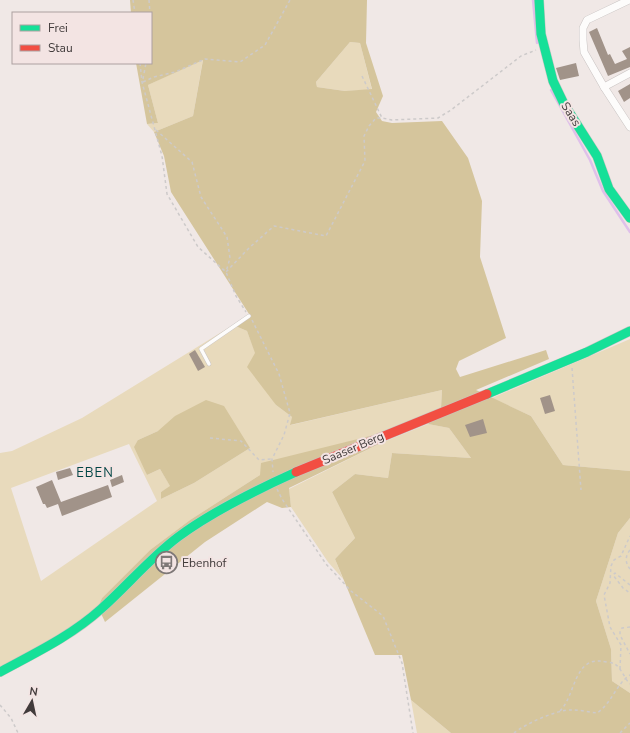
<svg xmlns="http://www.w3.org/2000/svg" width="630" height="733" viewBox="0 0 630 733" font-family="'Nunito Sans',sans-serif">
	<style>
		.green { fill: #e8dabc; fill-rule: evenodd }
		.forest { fill: #d5c59c; fill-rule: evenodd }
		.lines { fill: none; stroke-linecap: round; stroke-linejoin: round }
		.stream { stroke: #dfc0ea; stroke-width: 2.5 }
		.building { fill: #a19389 }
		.lane-casing { stroke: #c8c3c2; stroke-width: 4.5 }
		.street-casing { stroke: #c8c3c2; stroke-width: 8 }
		.fast-casing { stroke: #c8c3c2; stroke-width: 10 }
		.jam-casing { stroke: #c8c3c2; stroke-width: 10 }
		.path { stroke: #cdcaca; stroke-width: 1.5; stroke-dasharray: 3 3; stroke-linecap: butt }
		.lane { stroke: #fdfcfb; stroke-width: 3.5 }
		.street { stroke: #fdfcfb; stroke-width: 7 }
		.fast { stroke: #16e098; stroke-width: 9 }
		.jam { stroke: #f24e42; stroke-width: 9 }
		.labels { text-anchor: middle; stroke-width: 4; stroke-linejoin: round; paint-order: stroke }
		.street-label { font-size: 12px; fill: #413b3b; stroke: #f3e4e3 }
		.poi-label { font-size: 12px; fill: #413b3b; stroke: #f3e4e3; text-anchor: start }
		.neighbourhood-label { font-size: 13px; letter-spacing: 1px; fill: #014545; stroke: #f3e4e3 }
	</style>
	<rect width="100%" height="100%" fill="#f0e8e6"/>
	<g class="green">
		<path d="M 350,42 L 360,43 L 372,90 L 345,91 L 317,87 L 316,82 Z"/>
		<path d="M 203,59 L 193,116 L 154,132 L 147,124 L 158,123 L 148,85 Z"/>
		<path d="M 233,325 L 247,331 L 276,405 L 292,417 L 291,425 L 442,390 L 441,408 L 374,435 L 260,475 L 190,520 L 150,550 L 102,598 L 98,607 L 72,628 L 0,667 L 0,453 L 12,451 L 82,418 ZM 158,431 L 250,448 L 194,483 L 161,499 L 161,492 L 171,487 L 160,469 L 147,475 L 138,440 ZM 129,444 L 157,501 L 41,581 L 11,488 Z"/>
		<path d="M 630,339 L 630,471 L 563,465 L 531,416 L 492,398 Z"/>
		<path d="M 428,424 L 449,428 L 471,458 L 392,453 L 388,478 L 355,474 L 332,492 L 355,538 L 335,559 L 343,579 L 328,562 L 291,507 L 289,489 L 381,443 Z"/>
		<path d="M 630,518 L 630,693 L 612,681 L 611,649 L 596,601 L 618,533 Z"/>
		<path d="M 411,700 L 451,733 L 417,733 Z"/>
	</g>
	<g class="forest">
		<path d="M 130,0 L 367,0 L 366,43 L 383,96 L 376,112 L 382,121 L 392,123 L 442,121 L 468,158 L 482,201 L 480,257 L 506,338 L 459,361 L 456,369 L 460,377 L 546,350 L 549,359 L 476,390 L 531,416 L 563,465 L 630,471 L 630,518 L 618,533 L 596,601 L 611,649 L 612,681 L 630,693 L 630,733 L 451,733 L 411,700 L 402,655 L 375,655 L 335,559 L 355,538 L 332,492 L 355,474 L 388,478 L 392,453 L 471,458 L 449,428 L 428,424 L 441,408 L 442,390 L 290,425 L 292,417 L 276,405 L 247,367 L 255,353 L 247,331 L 233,325 L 249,314 L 171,192 L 164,156 L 154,132 L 193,116 L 203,60 L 148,85 L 158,123 L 147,124 L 136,63 L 151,63 L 151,13 L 131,13 ZM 350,42 L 360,43 L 372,89 L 345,91 L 317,87 L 316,82 Z"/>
		<path d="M 206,400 L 224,406 L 250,448 L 194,483 L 161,499 L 161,492 L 170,486 L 160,469 L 147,475 L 134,447 L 138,440 L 158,431 L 175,416 Z"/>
		<path d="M 374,435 L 381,443 L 289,488 L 291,507 L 282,508 L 267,502 L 205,542 L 105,622 L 98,607 L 102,598 L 150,550 L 190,520 L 260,475 L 261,463 Z"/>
	</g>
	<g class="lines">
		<g class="stream">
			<path d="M 533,0 L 537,43"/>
			<path d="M 551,90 L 590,160 L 603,191 L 630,232"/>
		</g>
	</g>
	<g class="building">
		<path d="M 597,28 L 608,55 L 610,54 L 615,64 L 627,59 L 622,51 L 630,47 L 630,67 L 608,76 L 589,32 Z"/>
		<path d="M 576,63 L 579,76 L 560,80 L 556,68 Z"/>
		<path d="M 630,84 L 630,98 L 624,102 L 618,91 Z"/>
		<path d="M 195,350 L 205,367 L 198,371 L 189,354 Z"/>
		<path d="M 550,395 L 555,411 L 545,414 L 540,398 Z"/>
		<path d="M 483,419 L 487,433 L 470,437 L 465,425 Z"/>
		<path d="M 70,468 L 73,475 L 58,480 L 56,472 Z"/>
		<path d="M 122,475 L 124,482 L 112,487 L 110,480 Z"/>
		<path d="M 52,480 L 61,502 L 108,485 L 112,497 L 62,516 L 58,504 L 47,508 L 45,504 L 43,504 L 36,487 Z"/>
	</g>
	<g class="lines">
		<defs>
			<path id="lane" d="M 209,364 L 201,349 L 249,316"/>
			<g id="street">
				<path d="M 629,0 L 587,20 L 583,28 L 583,40 L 584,52 L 604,87 L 630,127"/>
				<path d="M 604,87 L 630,73"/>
			</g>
			<g id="fast">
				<path d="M 539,0 L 541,34 L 553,81 L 564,104 L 597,156 L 609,189 L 630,218"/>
				<path d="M 487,394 L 587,352 L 630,331"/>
				<path d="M 0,672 C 35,653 71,636 101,609 C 127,586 150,558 178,537 C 213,511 256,490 296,472"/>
			</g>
			<path id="jam" d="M 296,472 L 487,394"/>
		</defs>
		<use href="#lane" class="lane-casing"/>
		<use href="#street" class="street-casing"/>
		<use href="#fast" class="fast-casing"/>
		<use href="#jam" class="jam-casing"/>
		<g class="path">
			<path d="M 133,0 L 135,13"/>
			<path d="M 149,0 L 150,13"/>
			<path d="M 151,32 L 151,36"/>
			<path d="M 140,63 L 142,82 L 162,156 L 167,194 L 198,247 L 226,272 L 236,296 L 246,312"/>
			<path d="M 362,76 L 382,118 L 392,120 L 438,118 L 451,110 L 521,56 L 536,50"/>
			<path d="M 143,79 L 146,63"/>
			<path d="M 143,82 L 154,77 L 175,72 L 205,59 L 240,62 L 265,45 L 290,0"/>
			<path d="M 156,130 L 192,162 L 201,197 L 227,237 L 230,258 L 226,272 L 249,248 L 274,226 L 326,236 L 365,161 L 364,136 L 369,126 L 376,118 L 382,118"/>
			<path d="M 252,320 L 279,374 L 290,413 L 284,435 L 272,459 L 273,472"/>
			<path d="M 572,368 L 581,490"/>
			<path d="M 210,438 L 241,441 L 259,460 L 272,459"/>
			<path d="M 277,489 L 282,499 L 326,564 L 351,591 L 383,616 L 402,663 L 413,733"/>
			<path d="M 630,550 C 625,556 625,563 630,569"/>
			<path d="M 630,585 L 615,573 L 613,575 L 623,588 L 630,593"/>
			<path d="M 630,627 L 622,628 L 620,631 L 620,635 L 630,654"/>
			<path d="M 620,669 L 621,645 L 610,627 L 604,595 L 610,583 L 611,566 L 614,560 L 621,556 L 630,536"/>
			<path d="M 0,705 L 11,718 L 18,733"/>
			<path d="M 560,711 C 575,696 574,659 600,661 C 604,662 611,662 615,664 C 622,669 624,678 630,684"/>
			<path d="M 514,733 C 525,724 558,709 572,710 C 580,710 589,712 597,713 C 612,703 616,684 630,675"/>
			<path d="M 620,733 L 630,723"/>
		</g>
		<use href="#lane" class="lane"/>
		<use href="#street" class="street"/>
		<use href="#fast" class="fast"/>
		<use href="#jam" class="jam"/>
	</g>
	<defs>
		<symbol id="bus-ring" viewBox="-11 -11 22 22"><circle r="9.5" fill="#f3e4e3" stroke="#7e7877" stroke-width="1.5"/><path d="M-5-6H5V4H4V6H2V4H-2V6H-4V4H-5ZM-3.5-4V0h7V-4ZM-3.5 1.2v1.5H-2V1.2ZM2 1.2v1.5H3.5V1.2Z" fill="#7e7877"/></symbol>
	</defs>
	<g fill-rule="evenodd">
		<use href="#bus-ring" x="154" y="550" width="25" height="25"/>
	</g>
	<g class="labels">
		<g class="street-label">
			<text transform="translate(571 114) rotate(58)" y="4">Saas</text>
			<text transform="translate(353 448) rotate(-23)" y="4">Saaser Berg</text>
		</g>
		<g class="poi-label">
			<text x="182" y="567">Ebenhof</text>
		</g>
		<g class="neighbourhood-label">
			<text x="95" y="477">EBEN</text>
		</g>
	</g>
	<rect x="12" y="12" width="140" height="52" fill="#f3e4e3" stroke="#aca0a0"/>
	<rect x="20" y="25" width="20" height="6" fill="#16e098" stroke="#aca0a0"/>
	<text x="48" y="32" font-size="12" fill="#413b3b">Frei</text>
	<rect x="20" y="45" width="20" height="6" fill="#f24e42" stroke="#aca0a0"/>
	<text x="48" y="52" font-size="12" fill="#413b3b">Stau</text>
	<g transform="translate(32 701) rotate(9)" stroke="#f3e4e3" stroke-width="3" paint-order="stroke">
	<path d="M0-3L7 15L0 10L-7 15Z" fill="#413b3b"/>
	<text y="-6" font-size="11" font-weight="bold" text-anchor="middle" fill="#413b3b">N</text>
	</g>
</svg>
